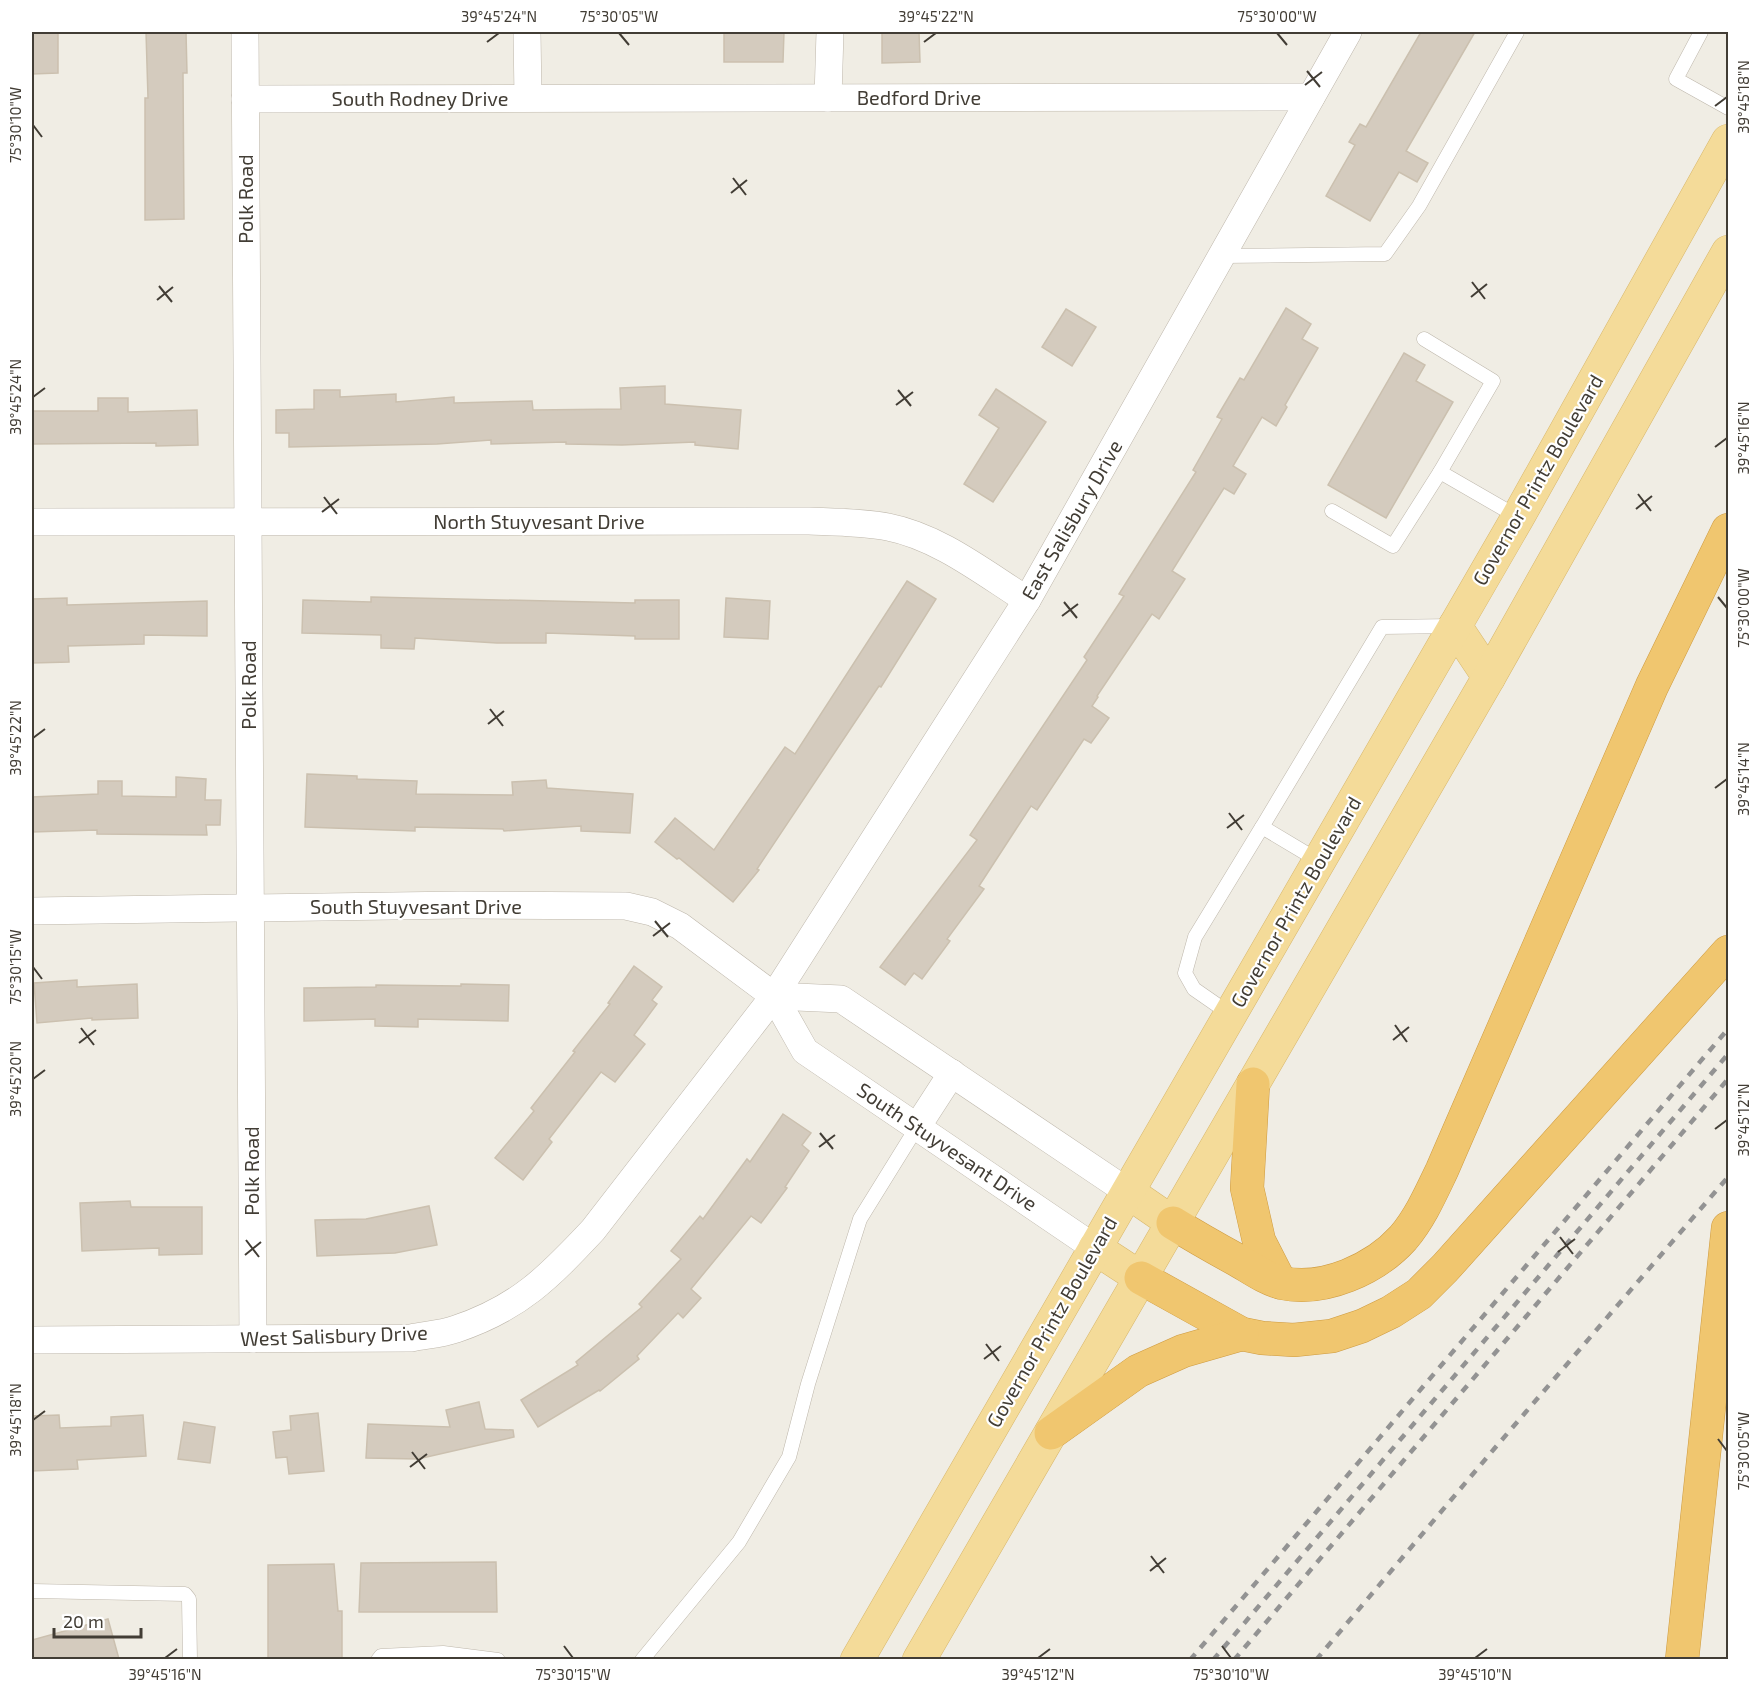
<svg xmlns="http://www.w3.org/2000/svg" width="1760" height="1691" viewBox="0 0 1760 1691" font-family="'Exo 2',sans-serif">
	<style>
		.building { fill: #d4cbbe; stroke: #cbc0af; stroke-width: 1.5 }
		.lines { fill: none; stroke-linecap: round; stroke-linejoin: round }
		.lane-casing { stroke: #beb7ab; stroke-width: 15 }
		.street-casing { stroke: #beb7ab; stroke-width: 28 }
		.primary-casing { stroke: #d8b76b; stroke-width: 34 }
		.highway-casing { stroke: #ce9b41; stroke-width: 34 }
		.lane { stroke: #fff; stroke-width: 14 }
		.street { stroke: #fff; stroke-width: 27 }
		.primary { stroke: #f4db99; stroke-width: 33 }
		.highway { stroke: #f0c66f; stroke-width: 33 }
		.rail { stroke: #939393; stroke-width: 4.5; stroke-dasharray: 8 8; stroke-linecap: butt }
		.ticks { fill: none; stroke: #423d35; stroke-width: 2 }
		.labels { text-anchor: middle; stroke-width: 4.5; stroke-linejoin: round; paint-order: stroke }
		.street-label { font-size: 20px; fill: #423d35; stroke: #fff }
		.neatline { fill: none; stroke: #423d35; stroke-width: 2 }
		.ticks-label { font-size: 15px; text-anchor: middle; fill: #423d35 }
	</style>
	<rect width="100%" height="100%" fill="#f0ede4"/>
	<g class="building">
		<path d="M 32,32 L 58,32 L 58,73 L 32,74 Z"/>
		<path d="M 146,32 L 186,32 L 187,73 L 183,73 L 184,219 L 145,220 L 145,98 L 148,98 Z"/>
		<path d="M 724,32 L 784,32 L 783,62 L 724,62 Z"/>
		<path d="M 882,32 L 919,32 L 920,62 L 882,63 Z"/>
		<path d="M 1421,32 L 1475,32 L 1406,151 L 1428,163 L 1417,182 L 1399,172 L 1370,221 L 1326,196 L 1355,145 L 1349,142 L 1360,124 L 1366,127 Z"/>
		<path d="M 1286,308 L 1311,324 L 1302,339 L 1318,348 L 1285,405 L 1287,407 L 1276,426 L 1262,417 L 1233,466 L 1246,474 L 1234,494 L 1224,488 L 1172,571 L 1185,579 L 1159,619 L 1152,614 L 1097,696 L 1098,697 L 1092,706 L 1109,718 L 1091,743 L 1084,739 L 1037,810 L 1031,806 L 979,886 L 984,889 L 947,939 L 950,941 L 922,979 L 914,973 L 905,985 L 880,967 L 977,840 L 970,835 L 1087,660 L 1084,657 L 1124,596 L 1119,594 L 1196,472 L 1193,470 L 1222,419 L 1217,417 L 1240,378 L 1244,380 Z"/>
		<path d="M 1066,309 L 1096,327 L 1072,366 L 1042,347 Z"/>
		<path d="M 1404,353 L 1425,365 L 1416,381 L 1453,402 L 1386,518 L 1328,485 Z"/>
		<path d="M 665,386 L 665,404 L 741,410 L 738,449 L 695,445 L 695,442 L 622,445 L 566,444 L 566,442 L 491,444 L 491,440 L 437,444 L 289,447 L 289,433 L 276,433 L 276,410 L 314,409 L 314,390 L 340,390 L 340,397 L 396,394 L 396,402 L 454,397 L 454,403 L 532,401 L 533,410 L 621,409 L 620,388 Z"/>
		<path d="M 996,389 L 1046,422 L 993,502 L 964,484 L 999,428 L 979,415 Z"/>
		<path d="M 98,398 L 128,398 L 128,412 L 197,410 L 198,445 L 156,446 L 156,443 L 32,444 L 32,411 L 98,411 Z"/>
		<path d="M 907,581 L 936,599 L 881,687 L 879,686 L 757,869 L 759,870 L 733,902 L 679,858 L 677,859 L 655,842 L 675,818 L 714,850 L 785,747 L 795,754 Z"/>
		<path d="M 371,597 L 635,603 L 635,600 L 679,600 L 679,639 L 635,639 L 635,636 L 546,633 L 546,643 L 497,643 L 415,638 L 414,649 L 381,648 L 381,635 L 302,633 L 303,600 L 371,602 Z"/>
		<path d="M 67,598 L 67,605 L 207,601 L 207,636 L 144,635 L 144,644 L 68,646 L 69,662 L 32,663 L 32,599 Z"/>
		<path d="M 726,598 L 770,601 L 768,639 L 724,637 Z"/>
		<path d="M 307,774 L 357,776 L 357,779 L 417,781 L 416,794 L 513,795 L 512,782 L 546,780 L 547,788 L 633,794 L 630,833 L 581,831 L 581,826 L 504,831 L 503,829 L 415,827 L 415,831 L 305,827 Z"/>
		<path d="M 176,777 L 206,779 L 205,800 L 221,800 L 220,825 L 206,825 L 207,835 L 97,834 L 97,830 L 32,832 L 32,797 L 98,794 L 98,781 L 122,781 L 122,796 L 176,797 Z"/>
		<path d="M 634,966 L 662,987 L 652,1000 L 657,1004 L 634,1035 L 645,1044 L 615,1082 L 601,1072 L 549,1139 L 552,1142 L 523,1180 L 495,1158 L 534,1111 L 531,1108 L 575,1052 L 573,1051 L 610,1004 L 608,1003 Z"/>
		<path d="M 77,980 L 77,987 L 137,984 L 138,1018 L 92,1020 L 92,1018 L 37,1023 L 34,983 Z"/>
		<path d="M 461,984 L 509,985 L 508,1021 L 418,1019 L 418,1027 L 375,1026 L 375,1019 L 304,1021 L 304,988 L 376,987 L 376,985 L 461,986 Z"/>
		<path d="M 783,1114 L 811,1133 L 802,1145 L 809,1151 L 785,1187 L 787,1188 L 761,1223 L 751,1216 L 691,1289 L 701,1298 L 683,1318 L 678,1313 L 637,1356 L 639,1359 L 600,1391 L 599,1390 L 538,1427 L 521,1400 L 578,1365 L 576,1362 L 642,1307 L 639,1304 L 681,1259 L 671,1251 L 700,1216 L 703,1219 L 747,1159 L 750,1162 Z"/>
		<path d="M 130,1201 L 131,1207 L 202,1207 L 202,1254 L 159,1255 L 159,1248 L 82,1251 L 80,1203 Z"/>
		<path d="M 429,1206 L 437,1245 L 395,1253 L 317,1256 L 315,1220 L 366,1219 Z"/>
		<path d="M 479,1402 L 485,1429 L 513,1430 L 514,1437 L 418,1459 L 366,1458 L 368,1424 L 450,1427 L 446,1410 Z"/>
		<path d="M 318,1413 L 324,1471 L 289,1474 L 287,1457 L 276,1458 L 273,1432 L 291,1430 L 290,1416 Z"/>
		<path d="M 59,1415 L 60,1428 L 111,1426 L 111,1417 L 143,1415 L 146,1456 L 77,1460 L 78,1469 L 32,1471 L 32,1416 Z"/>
		<path d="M 184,1422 L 215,1427 L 210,1463 L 178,1459 Z"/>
		<path d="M 496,1562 L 497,1612 L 359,1612 L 361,1563 Z"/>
		<path d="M 334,1564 L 338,1611 L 342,1611 L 342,1659 L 268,1659 L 268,1565 Z"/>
		<path d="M 108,1619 L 119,1659 L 32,1659 L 32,1640 Z"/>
	</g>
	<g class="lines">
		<defs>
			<g id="lane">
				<path d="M 1701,32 L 1676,79 L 1728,108"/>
				<path d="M 1221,256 L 1385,254 L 1419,206 L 1517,32"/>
				<path d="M 1424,339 L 1493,381 L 1440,472 L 1518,517"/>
				<path d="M 1332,511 L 1393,546 L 1440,472"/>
				<path d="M 1319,861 L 1262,827 L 1382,627 L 1453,626"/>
				<path d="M 1230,1014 L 1194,989 L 1185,973 L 1195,937 L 1262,827"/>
				<path d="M 32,1591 L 185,1594 L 189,1599 L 190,1660"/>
				<path d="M 378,1660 L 381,1656 L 443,1653 L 498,1660"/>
				<path d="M 642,1660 L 739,1542 L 789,1457 L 808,1384 L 860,1219 L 917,1127"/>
			</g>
			<g id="street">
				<path d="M 245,32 L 253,1339"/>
				<path d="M 527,32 L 528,98"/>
				<path d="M 828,98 L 830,32"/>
				<path d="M 245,99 L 1311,97"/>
				<path d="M 32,522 L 809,521 C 835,522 862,522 888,527 C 939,537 984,573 1027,600"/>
				<path d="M 32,911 L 461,905 L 626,906 L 652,912 L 680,926 L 774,996 L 805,1051 L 1095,1248"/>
				<path d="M 774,996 L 841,999 L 1128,1192"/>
				<path d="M 917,1127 L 952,1073"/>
				<path d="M 32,1340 L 411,1338 C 426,1335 442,1334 456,1329 C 519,1308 549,1277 593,1230 L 774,996 L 1027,600 L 1348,32"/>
			</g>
			<g id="primary">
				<path d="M 1455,626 L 1489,677"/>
				<path d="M 1128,1192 L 1173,1223"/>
				<path d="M 1095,1248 L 1141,1278"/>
				<path d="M 857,1660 L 1518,517 L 1728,141"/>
				<path d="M 919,1660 L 1489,677 L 1728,252"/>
			</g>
			<g id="highway">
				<path d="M 1253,1084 L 1247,1188 L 1259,1241 L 1280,1282"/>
				<path d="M 1173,1223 C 1194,1236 1215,1248 1237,1260 C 1251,1268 1266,1279 1282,1283 C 1324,1292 1375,1269 1403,1238 C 1420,1218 1431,1193 1442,1170 L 1652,686 L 1728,530"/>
				<path d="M 1141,1278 L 1242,1334 L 1262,1338 L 1294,1340 L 1332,1336 L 1362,1326 L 1391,1312 L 1419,1294 L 1445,1268 L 1728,952"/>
				<path d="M 1051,1433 L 1138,1371 L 1183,1351 L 1242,1334"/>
				<path d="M 1682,1660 L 1728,1228"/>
			</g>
		</defs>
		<use href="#lane" class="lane-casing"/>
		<use href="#street" class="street-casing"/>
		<use href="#primary" class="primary-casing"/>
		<use href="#highway" class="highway-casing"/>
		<use href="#lane" class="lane"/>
		<use href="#street" class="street"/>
		<use href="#primary" class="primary"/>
		<use href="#highway" class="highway"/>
		<g class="rail">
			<path d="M 1190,1660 L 1728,1029"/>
			<path d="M 1213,1660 L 1728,1054"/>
			<path d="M 1234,1660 L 1728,1079"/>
			<path d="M 1316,1660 L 1494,1449 L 1728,1177"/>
		</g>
	</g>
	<path class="ticks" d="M 619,33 L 629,45M 1277,33 L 1287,45M 487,42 L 499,33M 924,42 L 936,33M 1307,71 L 1320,87M 1305,85 L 1322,72M 1715,106 L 1727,97M 33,125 L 42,137M 733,178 L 746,195M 731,193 L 747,180M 1472,282 L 1485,299M 159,286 L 172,302M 1471,297 L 1487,284M 157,300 L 173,287M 898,390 L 911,406M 33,397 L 45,388M 896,405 L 913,392M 1715,447 L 1727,438M 1638,494 L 1651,511M 324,497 L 337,514M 1636,509 L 1652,496M 322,512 L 339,499M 1718,597 L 1727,608M 1064,602 L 1077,618M 1062,616 L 1078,604M 490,709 L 503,726M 488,724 L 504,711M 33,738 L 45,729M 1715,788 L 1727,779M 1229,813 L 1242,830M 1227,828 L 1244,815M 655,921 L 668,937M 653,936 L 670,923M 33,967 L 42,979M 1395,1025 L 1407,1042M 81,1028 L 94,1045M 1393,1040 L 1409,1027M 79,1043 L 96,1030M 33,1079 L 45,1070M 1715,1129 L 1727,1120M 820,1133 L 833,1149M 819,1147 L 835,1135M 1560,1237 L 1573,1254M 246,1240 L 259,1257M 1558,1252 L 1575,1239M 245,1255 L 261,1242M 986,1344 L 999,1361M 984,1359 L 1001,1346M 33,1420 L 45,1411M 1718,1439 L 1727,1451M 412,1452 L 425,1469M 410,1467 L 427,1454M 1151,1556 L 1164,1573M 1150,1571 L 1166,1558M 564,1646 L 573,1658M 1222,1646 L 1231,1658M 165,1658 L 177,1649M 1038,1658 L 1050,1649M 1475,1658 L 1487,1649"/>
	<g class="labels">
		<g class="street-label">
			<text x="919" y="105">Bedford Drive</text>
			<text x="420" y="106">South Rodney Drive</text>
			<text transform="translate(246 199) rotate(-90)" y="7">Polk Road</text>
			<text transform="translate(1538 480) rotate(-60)" y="7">Governor Printz Boulevard</text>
			<text transform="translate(1072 520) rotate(-60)" y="7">East Salisbury Drive</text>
			<text x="539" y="529">North Stuyvesant Drive</text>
			<text transform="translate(249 685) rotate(-90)" y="7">Polk Road</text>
			<text transform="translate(1296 902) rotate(-60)" y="7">Governor Printz Boulevard</text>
			<text x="416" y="914">South Stuyvesant Drive</text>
			<text transform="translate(947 1147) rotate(34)" y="7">South Stuyvesant Drive</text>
			<text transform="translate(252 1171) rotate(-90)" y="7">Polk Road</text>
			<text transform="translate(1052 1322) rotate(-60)" y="7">Governor Printz Boulevard</text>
			<text transform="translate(334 1336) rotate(-2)" y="7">West Salisbury Drive</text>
		</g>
	</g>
	<rect width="1760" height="1691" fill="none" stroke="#ffffff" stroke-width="66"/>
	<path d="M54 1628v9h87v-9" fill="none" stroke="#423d35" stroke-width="3"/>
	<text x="63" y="1628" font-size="18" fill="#423d35" stroke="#ffffff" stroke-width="4.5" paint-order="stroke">20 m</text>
	<rect x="33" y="33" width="1694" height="1625" class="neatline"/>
	<g class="ticks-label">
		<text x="499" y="22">39°45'24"N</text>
		<text x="619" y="22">75°30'05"W</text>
		<text x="936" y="22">39°45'22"N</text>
		<text x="1277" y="22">75°30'00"W</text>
		<text transform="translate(1744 97) rotate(-90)" y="5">39°45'18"N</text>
		<text transform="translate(16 125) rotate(-90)" y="5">75°30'10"W</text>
		<text transform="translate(16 397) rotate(-90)" y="5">39°45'24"N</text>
		<text transform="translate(1744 438) rotate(-90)" y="5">39°45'16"N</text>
		<text transform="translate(1744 608) rotate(-90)" y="5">75°30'00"W</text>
		<text transform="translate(16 738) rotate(-90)" y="5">39°45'22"N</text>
		<text transform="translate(1744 779) rotate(-90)" y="5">39°45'14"N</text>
		<text transform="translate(16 967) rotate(-90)" y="5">75°30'15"W</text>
		<text transform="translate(16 1079) rotate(-90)" y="5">39°45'20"N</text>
		<text transform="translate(1744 1120) rotate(-90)" y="5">39°45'12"N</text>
		<text transform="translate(16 1420) rotate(-90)" y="5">39°45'18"N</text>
		<text transform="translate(1744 1451) rotate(-90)" y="5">75°30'05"W</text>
		<text x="165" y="1680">39°45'16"N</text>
		<text x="573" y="1680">75°30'15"W</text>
		<text x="1038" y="1680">39°45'12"N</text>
		<text x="1231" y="1680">75°30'10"W</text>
		<text x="1475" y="1680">39°45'10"N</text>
	</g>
</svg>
